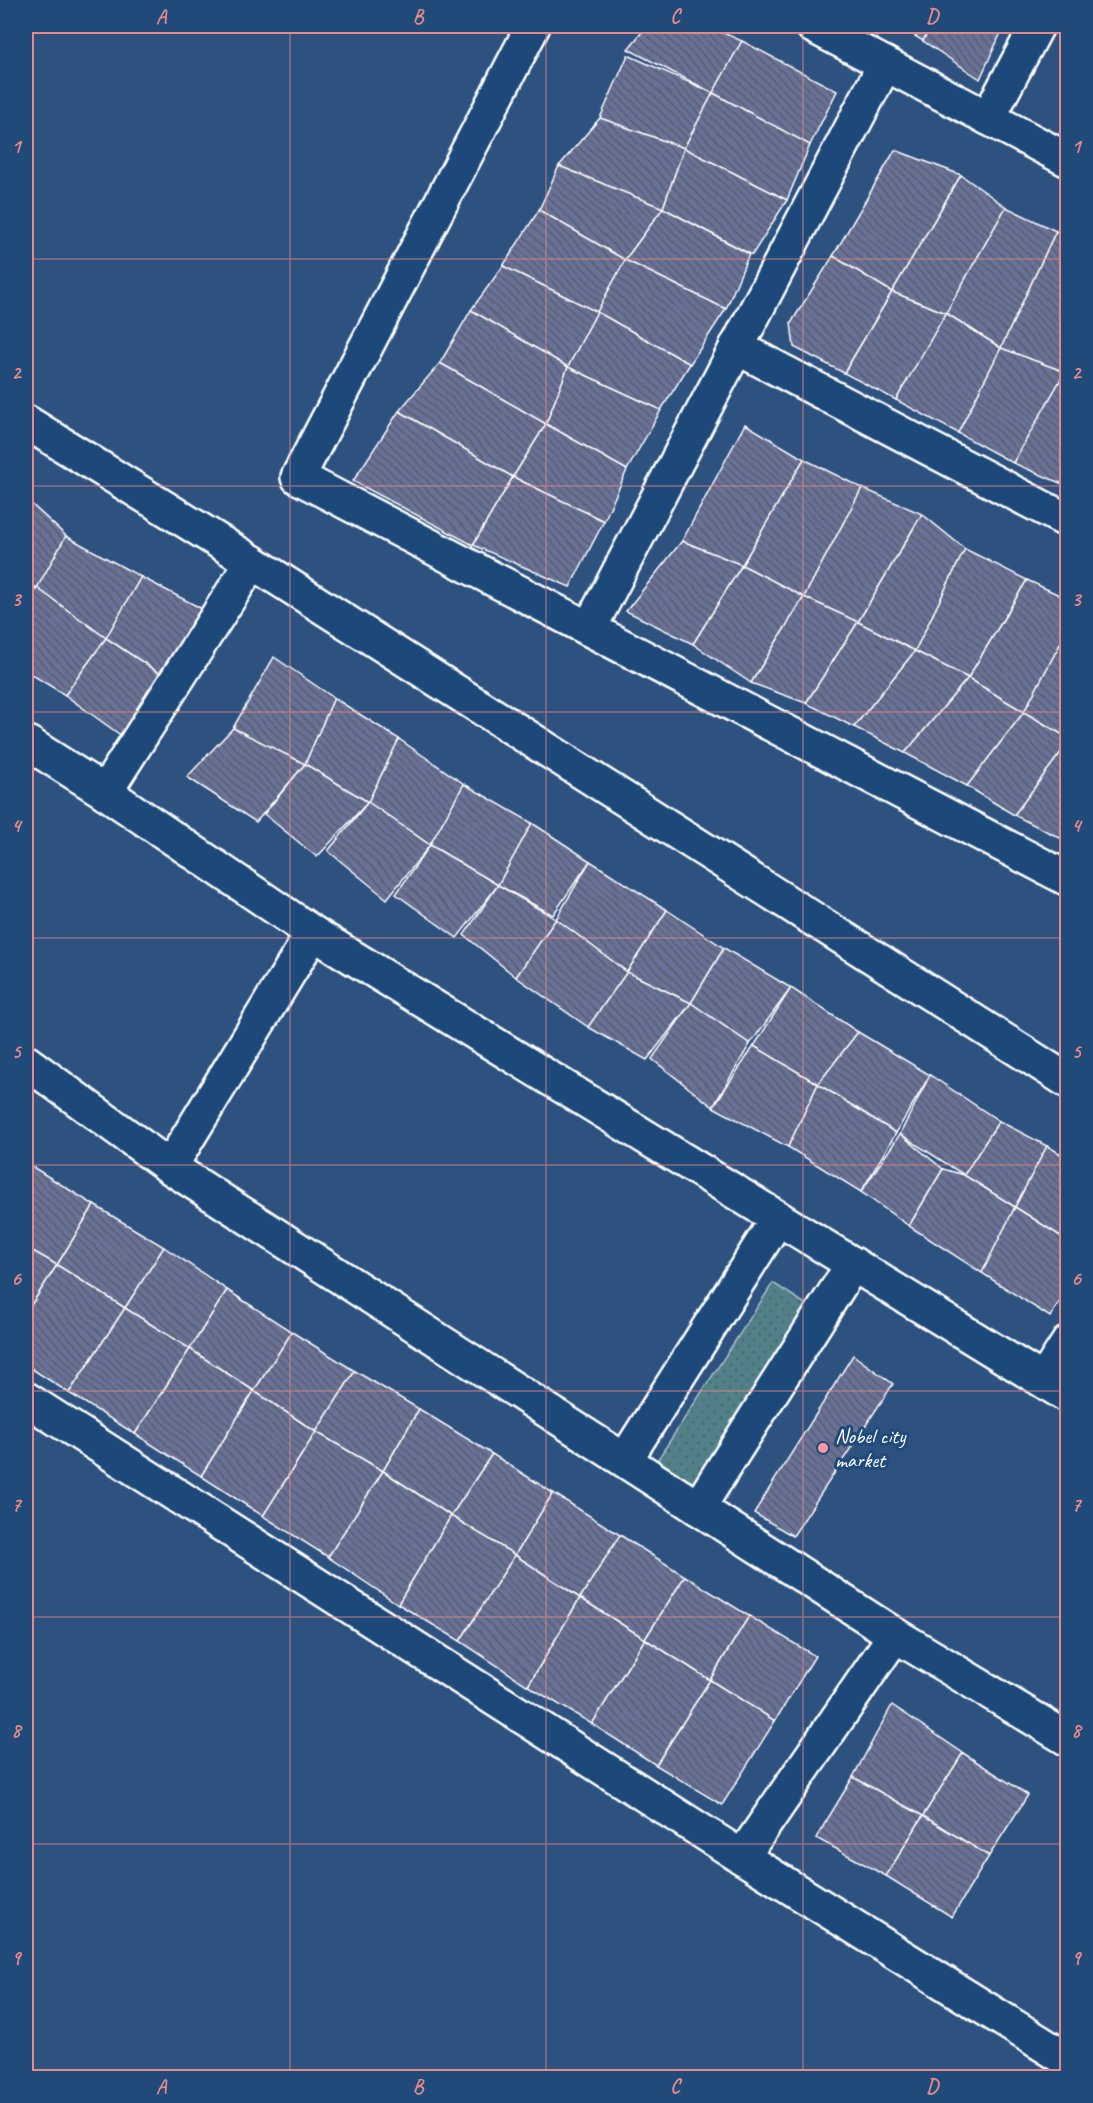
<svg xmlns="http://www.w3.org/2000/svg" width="1093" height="2103" viewBox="0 0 1093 2103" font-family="Caveat,sans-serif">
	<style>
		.green { fill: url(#green-dots); stroke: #a8c0c4; stroke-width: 1.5 }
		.building { fill: url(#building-back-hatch); stroke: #fff; stroke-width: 1.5 }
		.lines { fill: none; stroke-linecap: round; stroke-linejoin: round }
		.street-casing { stroke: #fff; stroke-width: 38 }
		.street { stroke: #1f4a7a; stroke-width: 33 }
		.grid { fill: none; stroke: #e88989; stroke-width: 1.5; stroke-opacity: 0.55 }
		.poi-dot { fill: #ff9aa2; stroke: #1f4a7a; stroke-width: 2 }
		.labels { text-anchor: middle; stroke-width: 6; stroke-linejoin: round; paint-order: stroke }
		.poi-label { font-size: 21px; fill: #fff; stroke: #1f4a7a; text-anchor: start }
		.neatline { fill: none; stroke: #e88989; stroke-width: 2 }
		.grid-label { font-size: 20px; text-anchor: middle; font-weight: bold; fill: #e88989 }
	</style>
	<defs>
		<pattern id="green-dots" width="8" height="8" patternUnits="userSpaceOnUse" patternTransform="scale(1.5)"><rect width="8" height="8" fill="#518089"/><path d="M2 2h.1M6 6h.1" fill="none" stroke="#4e666a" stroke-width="1.8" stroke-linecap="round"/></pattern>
		<pattern id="building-back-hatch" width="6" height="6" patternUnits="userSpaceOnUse" patternTransform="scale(1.5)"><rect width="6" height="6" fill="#697197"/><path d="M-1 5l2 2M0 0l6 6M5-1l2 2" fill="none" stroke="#595d6e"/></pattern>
	</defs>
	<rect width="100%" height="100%" fill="#2e5280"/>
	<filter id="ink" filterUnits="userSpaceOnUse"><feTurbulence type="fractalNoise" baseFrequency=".0167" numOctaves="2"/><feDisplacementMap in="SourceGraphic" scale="12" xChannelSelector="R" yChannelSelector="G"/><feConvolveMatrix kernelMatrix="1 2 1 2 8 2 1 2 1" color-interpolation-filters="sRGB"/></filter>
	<g filter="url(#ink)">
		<path class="green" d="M 773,1283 L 807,1305 L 695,1484 L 656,1462 Z"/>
		<g class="building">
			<path d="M 647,26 L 708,26 L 742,41 L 713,93 L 628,49 Z"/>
			<path d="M 899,26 L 931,26 L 923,41 Z"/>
			<path d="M 931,26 L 1004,26 L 980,79 L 923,41 Z"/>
			<path d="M 742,41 L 837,91 L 810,145 L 713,93 Z"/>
			<path d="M 628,55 L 713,93 L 684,148 L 600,118 Z"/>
			<path d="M 713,93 L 810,145 L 787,200 L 684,148 Z"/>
			<path d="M 600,118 L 684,148 L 663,208 L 559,166 Z"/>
			<path d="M 684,148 L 787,200 L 752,255 L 663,208 Z"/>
			<path d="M 895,150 L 961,175 L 892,292 L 833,256 Z"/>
			<path d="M 559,166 L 663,208 L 625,260 L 539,210 Z"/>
			<path d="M 961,175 L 1006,207 L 946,313 L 892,292 Z"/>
			<path d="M 1006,207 L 1056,231 L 1001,348 L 946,313 Z"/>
			<path d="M 663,208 L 749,254 L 726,309 L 625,260 Z"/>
			<path d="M 539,210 L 625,260 L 597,312 L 503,266 Z"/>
			<path d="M 1056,231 L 1068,236 L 1065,372 L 1001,348 Z"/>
			<path d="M 833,256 L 892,292 L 844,373 L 794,347 L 791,323 Z"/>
			<path d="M 625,260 L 726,309 L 690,364 L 597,312 Z"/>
			<path d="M 503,266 L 597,312 L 568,367 L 471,310 Z"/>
			<path d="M 892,292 L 946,313 L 896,400 L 844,373 Z"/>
			<path d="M 471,310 L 568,367 L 546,424 L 440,363 Z"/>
			<path d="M 597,312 L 690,364 L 661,410 L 568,367 Z"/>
			<path d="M 946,313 L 1001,348 L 958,433 L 896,400 Z"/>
			<path d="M 1001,348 L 1065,372 L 1013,463 L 958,433 Z"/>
			<path d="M 440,363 L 546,424 L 513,477 L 399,411 Z"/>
			<path d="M 568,367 L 661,410 L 627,470 L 546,424 Z"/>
			<path d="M 1065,372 L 1068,481 L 1065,485 L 1013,463 Z"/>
			<path d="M 399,411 L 513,477 L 473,545 L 353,481 Z"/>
			<path d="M 546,424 L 627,470 L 604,521 L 513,477 Z"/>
			<path d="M 745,424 L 804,459 L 742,565 L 682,541 Z"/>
			<path d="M 804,459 L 862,488 L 804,597 L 742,565 Z"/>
			<path d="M 513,477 L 604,521 L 570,587 L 473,545 Z"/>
			<path d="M 862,488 L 922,514 L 858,622 L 804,597 Z"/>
			<path d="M 26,499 L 66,536 L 37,588 L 26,582 Z"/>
			<path d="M 922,514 L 965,549 L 915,651 L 858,622 Z"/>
			<path d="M 66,536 L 141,577 L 106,638 L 37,588 Z"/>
			<path d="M 682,541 L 742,565 L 693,644 L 626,611 Z"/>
			<path d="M 965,549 L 1027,580 L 968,678 L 915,651 Z"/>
			<path d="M 742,565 L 804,597 L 751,683 L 693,644 Z"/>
			<path d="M 141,577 L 212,614 L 165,677 L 106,638 Z"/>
			<path d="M 1027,580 L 1068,599 L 1068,629 L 1024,712 L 968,678 Z"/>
			<path d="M 26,582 L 37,588 L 26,606 Z"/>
			<path d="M 37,588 L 106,638 L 65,695 L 26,671 L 26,606 Z"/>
			<path d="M 804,597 L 858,622 L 806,703 L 751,683 Z"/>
			<path d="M 858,622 L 915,651 L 854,727 L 806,703 Z"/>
			<path d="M 1068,629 L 1068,738 L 1024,712 Z"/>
			<path d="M 106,638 L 165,677 L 130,742 L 65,695 Z"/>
			<path d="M 915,651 L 968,678 L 905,753 L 854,727 Z"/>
			<path d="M 274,657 L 334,698 L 305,764 L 233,728 Z"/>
			<path d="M 968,678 L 1024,712 L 967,786 L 905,753 Z"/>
			<path d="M 334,698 L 399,739 L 368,802 L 305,764 Z"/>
			<path d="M 1024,712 L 1068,738 L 1068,743 L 1014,815 L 967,786 Z"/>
			<path d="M 233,728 L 305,764 L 256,822 L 187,777 Z"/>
			<path d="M 399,739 L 464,784 L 430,845 L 368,802 Z"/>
			<path d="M 1068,743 L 1068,842 L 1014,815 Z"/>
			<path d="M 305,764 L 368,802 L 317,857 L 264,814 Z"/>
			<path d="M 464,784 L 532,823 L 498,885 L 430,845 Z"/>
			<path d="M 368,802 L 430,845 L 387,899 L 328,851 Z"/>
			<path d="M 532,823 L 590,861 L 553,915 L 498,885 Z"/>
			<path d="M 430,845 L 498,885 L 457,938 L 396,894 Z"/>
			<path d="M 590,861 L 667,910 L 627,972 L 556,919 Z"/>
			<path d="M 498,885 L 556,919 L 516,977 L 464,935 Z"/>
			<path d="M 667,910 L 724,948 L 691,1003 L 627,972 Z"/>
			<path d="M 556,919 L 627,972 L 588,1027 L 516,977 Z"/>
			<path d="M 724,948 L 791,988 L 750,1044 L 691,1003 Z"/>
			<path d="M 627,972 L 691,1003 L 647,1060 L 588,1027 Z"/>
			<path d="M 791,988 L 858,1032 L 818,1084 L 754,1046 Z"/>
			<path d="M 691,1003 L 750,1044 L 713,1107 L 652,1059 Z"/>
			<path d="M 858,1032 L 930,1075 L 896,1133 L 818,1084 Z"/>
			<path d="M 754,1046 L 818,1084 L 788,1147 L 713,1107 Z"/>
			<path d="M 930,1075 L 999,1121 L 964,1175 L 900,1134 Z"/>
			<path d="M 818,1084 L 896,1133 L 861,1192 L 788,1147 Z"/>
			<path d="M 999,1121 L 1047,1146 L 1015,1207 L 964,1175 Z"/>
			<path d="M 900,1134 L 943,1169 L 909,1226 L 861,1192 Z"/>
			<path d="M 1047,1146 L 1068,1158 L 1068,1241 L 1015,1207 Z"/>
			<path d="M 31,1166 L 94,1205 L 57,1265 L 26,1247 L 26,1175 Z"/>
			<path d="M 943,1169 L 964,1175 L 1015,1207 L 982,1273 L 909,1226 Z"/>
			<path d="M 94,1205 L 164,1247 L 125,1308 L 57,1265 Z"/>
			<path d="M 1015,1207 L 1068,1241 L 1068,1289 L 1050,1317 L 982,1273 Z"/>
			<path d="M 26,1247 L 57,1265 L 26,1313 Z"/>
			<path d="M 164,1247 L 227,1290 L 190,1349 L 125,1308 Z"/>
			<path d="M 57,1265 L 125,1308 L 69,1393 L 26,1365 L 26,1313 Z"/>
			<path d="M 227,1290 L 292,1332 L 254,1391 L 190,1349 Z"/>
			<path d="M 125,1308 L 190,1349 L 135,1434 L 69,1393 Z"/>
			<path d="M 292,1332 L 355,1371 L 316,1432 L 254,1391 Z"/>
			<path d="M 190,1349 L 254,1391 L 201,1476 L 135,1434 Z"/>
			<path d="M 853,1355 L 893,1384 L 793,1536 L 754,1513 Z"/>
			<path d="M 355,1371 L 419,1409 L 383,1471 L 316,1432 Z"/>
			<path d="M 254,1391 L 316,1432 L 263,1516 L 201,1476 Z"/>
			<path d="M 419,1409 L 492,1454 L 451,1516 L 383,1471 Z"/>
			<path d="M 316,1432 L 383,1471 L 328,1557 L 263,1516 Z"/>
			<path d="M 492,1454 L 553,1493 L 515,1555 L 451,1516 Z"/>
			<path d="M 383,1471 L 451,1516 L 398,1604 L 328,1557 Z"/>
			<path d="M 553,1493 L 620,1535 L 580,1598 L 515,1555 Z"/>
			<path d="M 451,1516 L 515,1555 L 460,1641 L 398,1604 Z"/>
			<path d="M 620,1535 L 685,1576 L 645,1639 L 580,1598 Z"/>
			<path d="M 515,1555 L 580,1598 L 528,1686 L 460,1641 Z"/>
			<path d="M 685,1576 L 749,1616 L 710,1680 L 645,1639 Z"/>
			<path d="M 580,1598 L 645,1639 L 592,1724 L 528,1686 Z"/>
			<path d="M 749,1616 L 815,1656 L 775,1721 L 710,1680 Z"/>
			<path d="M 645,1639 L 710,1680 L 656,1765 L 592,1724 Z"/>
			<path d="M 710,1680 L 775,1721 L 722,1805 L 656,1765 Z"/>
			<path d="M 892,1705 L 963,1753 L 923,1816 L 853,1777 Z"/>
			<path d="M 963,1753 L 1028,1795 L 989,1856 L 923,1816 Z"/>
			<path d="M 853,1777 L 923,1816 L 886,1876 L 816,1838 Z"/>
			<path d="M 923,1816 L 989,1856 L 952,1917 L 886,1876 Z"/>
		</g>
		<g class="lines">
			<defs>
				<g id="street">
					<path d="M 533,26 L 298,477 L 1068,879"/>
					<path d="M 813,26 L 1068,160"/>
					<path d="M 988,118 L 1037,26"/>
					<path d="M 736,347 L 1068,521"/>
					<path d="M 26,422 L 252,562 L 1068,1081"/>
					<path d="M 589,629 L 885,64"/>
					<path d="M 26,742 L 105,792 L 313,933 L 1068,1396"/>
					<path d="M 105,792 L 252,562"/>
					<path d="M 26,1062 L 170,1167 L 895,1635 L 1068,1739"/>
					<path d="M 170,1167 L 313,933"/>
					<path d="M 1044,1380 L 1068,1343"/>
					<path d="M 26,1399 L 742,1857 L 1068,2060"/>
					<path d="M 625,1460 L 778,1218"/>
					<path d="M 698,1508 L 853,1264"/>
					<path d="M 742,1857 L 895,1635"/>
				</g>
			</defs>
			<use href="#street" class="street-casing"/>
			<use href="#street" class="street"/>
		</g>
	</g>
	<path class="grid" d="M 290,26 L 290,2078M 546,26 L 546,2078M 803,26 L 803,2078M 26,259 L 1068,259M 26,486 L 1068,486M 26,712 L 1068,712M 26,938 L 1068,938M 26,1165 L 1068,1165M 26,1391 L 1068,1391M 26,1617 L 1068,1617M 26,1844 L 1068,1844"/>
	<circle class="poi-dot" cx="823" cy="1448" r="6"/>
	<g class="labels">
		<g class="poi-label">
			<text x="835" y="1443">Nobel city<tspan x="835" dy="24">market</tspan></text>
		</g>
	</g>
	<rect width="1093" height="2103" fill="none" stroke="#1f4a7a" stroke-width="66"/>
	<rect x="33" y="33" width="1027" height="2037" class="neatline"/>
	<g class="grid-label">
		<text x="161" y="23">A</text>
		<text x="418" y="23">B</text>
		<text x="675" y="23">C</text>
		<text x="932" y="23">D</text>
		<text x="16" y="153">1</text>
		<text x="1076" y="153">1</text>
		<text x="16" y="379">2</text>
		<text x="1076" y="379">2</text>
		<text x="16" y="606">3</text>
		<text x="1076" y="606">3</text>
		<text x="16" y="832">4</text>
		<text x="1076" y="832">4</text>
		<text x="16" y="1058">5</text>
		<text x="1076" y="1058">5</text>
		<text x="16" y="1285">6</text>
		<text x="1076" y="1285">6</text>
		<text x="16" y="1511">7</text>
		<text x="1076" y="1511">7</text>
		<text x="16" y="1737">8</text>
		<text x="1076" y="1737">8</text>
		<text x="16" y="1964">9</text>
		<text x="1076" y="1964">9</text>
		<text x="161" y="2093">A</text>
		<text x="418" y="2093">B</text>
		<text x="675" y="2093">C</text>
		<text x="932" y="2093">D</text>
	</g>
</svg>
